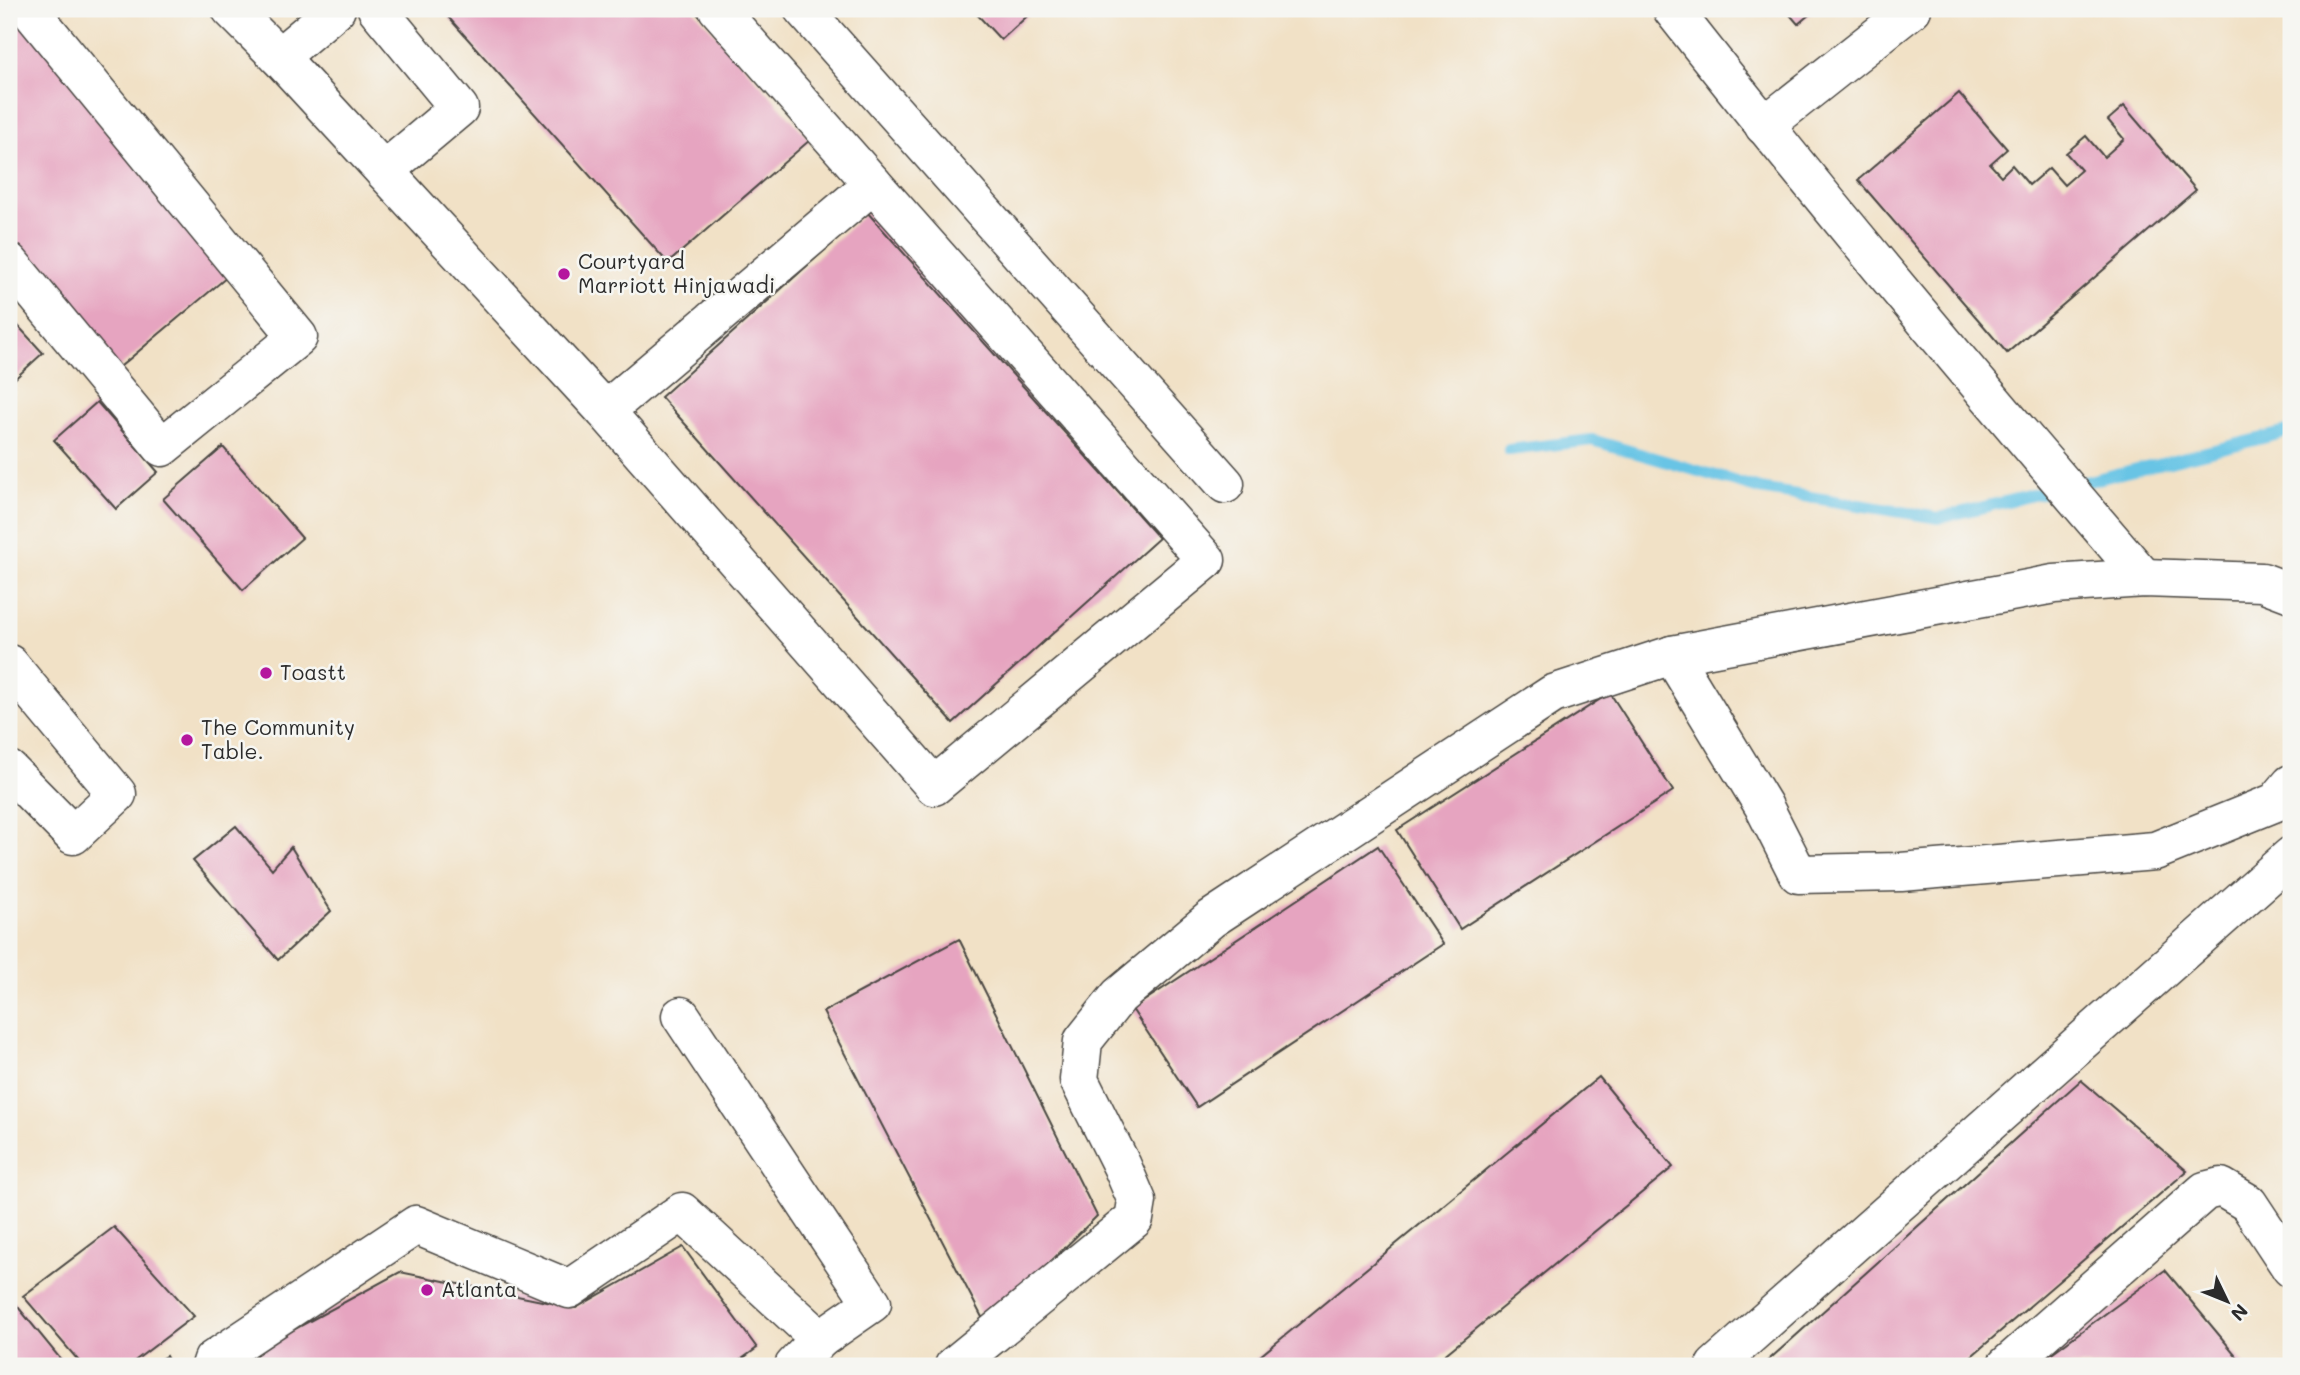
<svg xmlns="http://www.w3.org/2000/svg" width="2300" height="1375" viewBox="0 0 2300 1375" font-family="Mali,sans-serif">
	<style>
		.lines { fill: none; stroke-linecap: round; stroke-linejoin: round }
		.stream { stroke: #67c4e5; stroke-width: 12 }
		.building { fill: #e6a4c0 }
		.minor-casing { stroke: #494642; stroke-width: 41 }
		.minor { stroke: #fff; stroke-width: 38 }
		.poi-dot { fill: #b5179e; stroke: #f6f6f2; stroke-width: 2.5 }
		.labels { text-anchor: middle; stroke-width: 5; stroke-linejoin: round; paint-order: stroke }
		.poi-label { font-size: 21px; fill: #2b2b2b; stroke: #f6f6f2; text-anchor: start }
	</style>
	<rect width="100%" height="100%" fill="#f6f6f2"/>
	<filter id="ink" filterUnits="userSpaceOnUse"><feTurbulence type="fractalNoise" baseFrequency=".0143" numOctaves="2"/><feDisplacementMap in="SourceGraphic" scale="14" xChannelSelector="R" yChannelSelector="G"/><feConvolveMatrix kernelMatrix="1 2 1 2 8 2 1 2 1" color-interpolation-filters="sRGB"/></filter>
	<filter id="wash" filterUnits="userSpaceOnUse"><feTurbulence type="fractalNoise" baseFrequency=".00686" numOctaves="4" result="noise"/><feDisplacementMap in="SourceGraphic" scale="28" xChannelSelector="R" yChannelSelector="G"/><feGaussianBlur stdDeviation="1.57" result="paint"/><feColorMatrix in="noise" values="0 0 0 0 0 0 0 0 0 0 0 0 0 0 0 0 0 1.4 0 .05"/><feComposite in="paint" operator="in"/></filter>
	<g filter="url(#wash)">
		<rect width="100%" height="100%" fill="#f1e1c6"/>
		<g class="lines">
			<path class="stream" d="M 1509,450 L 1592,440 L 1760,489 L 1939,518 L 2291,431"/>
		</g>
		<g id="blocks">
			<g class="building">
				<path d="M 9,9 L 12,9 L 233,272 L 115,371 L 9,255 Z"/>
				<path d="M 441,9 L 693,9 L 810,140 L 668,263 Z"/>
				<path d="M 972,9 L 1035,9 L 1001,40 Z"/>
				<path d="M 1785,9 L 1816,9 L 1798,24 Z"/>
				<path d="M 1959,93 L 2007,149 L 1990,164 L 2001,176 L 2012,165 L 2029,185 L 2049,168 L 2064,185 L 2081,170 L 2066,153 L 2086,136 L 2104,157 L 2124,139 L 2108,120 L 2124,106 L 2196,190 L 2007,353 L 1858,180 Z"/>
				<path d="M 867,212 L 1159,538 L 953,723 L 661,397 Z"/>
				<path d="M 9,316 L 43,353 L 9,384 Z"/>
				<path d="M 97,402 L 158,472 L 116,509 L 54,440 Z"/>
				<path d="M 223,447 L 302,538 L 243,590 L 163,499 Z"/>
				<path d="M 1610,693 L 1673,791 L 1460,929 L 1397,830 Z"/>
				<path d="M 236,826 L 272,869 L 291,847 L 331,911 L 278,960 L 193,861 Z"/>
				<path d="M 1378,846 L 1443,944 L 1197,1107 L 1132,1009 Z"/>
				<path d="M 959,939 L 1097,1216 L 986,1325 L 823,1012 Z"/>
				<path d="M 1599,1077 L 1673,1167 L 1431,1366 L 1248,1366 Z"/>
				<path d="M 2081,1080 L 2187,1171 L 1960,1366 L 1762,1366 Z"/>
				<path d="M 114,1227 L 194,1316 L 128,1366 L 83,1366 L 23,1296 Z"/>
				<path d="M 683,1247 L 757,1348 L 732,1366 L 253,1366 L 258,1349 L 400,1272 L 576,1308 Z"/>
				<path d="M 2165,1270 L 2245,1366 L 2034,1366 Z"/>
				<path d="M 9,1296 L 63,1362 L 58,1366 L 9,1366 Z"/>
				<path d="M 166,1356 L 171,1366 L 148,1366 Z"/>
			</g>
		</g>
	</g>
	<g filter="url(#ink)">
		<use href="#blocks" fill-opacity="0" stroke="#494642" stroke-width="2"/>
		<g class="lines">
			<defs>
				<g id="minor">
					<path d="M 231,9 L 279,57 L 605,411 L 934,786 L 1206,560 L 718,9"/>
					<path d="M 377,9 L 459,108 L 384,171"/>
					<path d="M 803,9 L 1225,484"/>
					<path d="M 1672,9 C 1824,203 1983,391 2144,578"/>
					<path d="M 279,57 L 336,9"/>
					<path d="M 1764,126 L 1912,9"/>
					<path d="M 9,262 L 162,447 L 298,337 L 29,9"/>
					<path d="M 605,411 L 873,184"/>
					<path d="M 1672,655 L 2054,584 L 2144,578 L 2262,582 L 2291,593"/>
					<path d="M 9,664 L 117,794 L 73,835 L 9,770"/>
					<path d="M 681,1016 L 872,1303 L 820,1339"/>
					<path d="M 211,1366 L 213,1360 L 416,1225 L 569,1289 L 682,1212 L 820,1339 L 794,1366"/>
					<path d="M 954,1366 L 1134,1219 L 1137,1201 L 1122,1166 L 1079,1080 L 1083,1041 L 1119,996 L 1211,919 L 1553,694 L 1672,655 L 1763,805 L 1798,874 L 1901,872 L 2155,851 L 2276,802 L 2291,784"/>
					<path d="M 1715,1366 L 2291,856"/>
					<path d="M 2006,1366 L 2205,1191 L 2221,1187 L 2248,1203 L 2291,1268"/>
				</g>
			</defs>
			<use href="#minor" class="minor-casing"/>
			<use href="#minor" class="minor"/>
		</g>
	</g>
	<g class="poi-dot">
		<circle cx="564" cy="274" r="7"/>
		<circle cx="266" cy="673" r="7"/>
		<circle cx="187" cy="740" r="7"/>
		<circle cx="427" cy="1290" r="7"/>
	</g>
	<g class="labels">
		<g class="poi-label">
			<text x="578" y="269">Courtyard<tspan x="578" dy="24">Marriott Hinjawadi</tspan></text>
			<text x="280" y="680">Toastt</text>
			<text x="201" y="735">The Community<tspan x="201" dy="24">Table.</tspan></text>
			<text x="441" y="1297">Atlanta</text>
		</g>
	</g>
	<rect width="2300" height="1375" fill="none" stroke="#f6f6f2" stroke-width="35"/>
	<g transform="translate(2227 1301) rotate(133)" stroke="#f6f6f2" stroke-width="5" paint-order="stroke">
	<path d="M0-5L12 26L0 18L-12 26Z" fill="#2b2b2b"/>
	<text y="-10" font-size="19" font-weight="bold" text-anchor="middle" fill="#2b2b2b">N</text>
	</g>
</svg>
